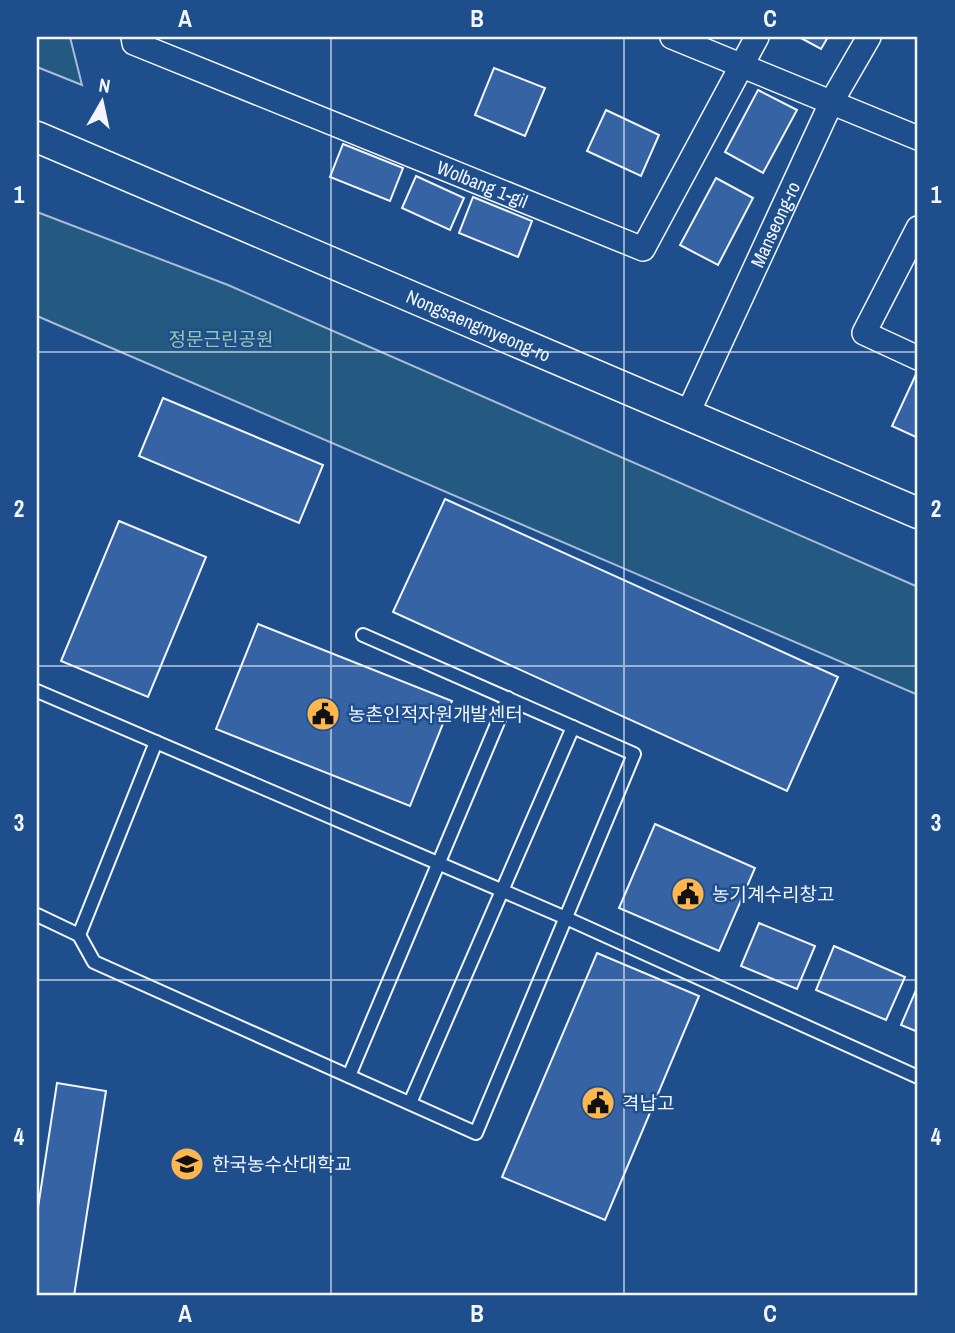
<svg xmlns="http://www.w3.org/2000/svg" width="955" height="1333" viewBox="0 0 955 1333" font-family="'Archivo Narrow','Noto Sans KR',sans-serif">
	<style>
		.green { fill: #245a82; stroke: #a8bbd7; stroke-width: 2 }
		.building { fill: #3563a3; stroke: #f2f6ff; stroke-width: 2 }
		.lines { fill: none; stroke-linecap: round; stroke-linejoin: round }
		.service-casing { stroke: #f2f6ff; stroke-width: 16 }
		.minor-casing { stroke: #f2f6ff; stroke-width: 26 }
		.tertiary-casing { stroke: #f2f6ff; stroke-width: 33 }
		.service { stroke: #1f4e8c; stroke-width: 12 }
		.minor { stroke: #1f4e8c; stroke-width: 23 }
		.tertiary { stroke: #1f4e8c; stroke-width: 30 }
		.grid { fill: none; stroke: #f2f6ff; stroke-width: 2; stroke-opacity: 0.55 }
		.labels { text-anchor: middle; stroke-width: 5; stroke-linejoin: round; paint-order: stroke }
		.street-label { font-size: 19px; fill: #f2f6ff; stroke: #1f4e8c }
		.park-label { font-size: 19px; fill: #97c8a6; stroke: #1f4e8c }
		.poi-label { font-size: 19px; fill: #f2f6ff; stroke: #1f4e8c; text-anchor: start }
		.neatline { fill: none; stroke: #f2f6ff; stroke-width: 2.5 }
		.grid-label { font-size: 23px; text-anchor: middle; font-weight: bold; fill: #f2f6ff }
	</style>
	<rect width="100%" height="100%" fill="#1f4e8c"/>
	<g class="green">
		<path d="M 37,37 L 70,37 L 82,85 L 37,67 Z"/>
		<path d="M 37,212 L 228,285 L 918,587 L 918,695 L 37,316 Z"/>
	</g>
	<g class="building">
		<path d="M 799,37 L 828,37 L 821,49 Z"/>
		<path d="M 494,68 L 545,88 L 525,136 L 475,115 Z"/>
		<path d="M 758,90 L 797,110 L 763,173 L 725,152 Z"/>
		<path d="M 606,110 L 659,135 L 641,176 L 587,151 Z"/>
		<path d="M 343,144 L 403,168 L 390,201 L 330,177 Z"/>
		<path d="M 416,176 L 464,198 L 450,230 L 402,208 Z"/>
		<path d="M 716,178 L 753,198 L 718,265 L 680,245 Z"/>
		<path d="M 473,197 L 532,221 L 518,257 L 459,233 Z"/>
		<path d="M 917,372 L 918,373 L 918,438 L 892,426 Z"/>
		<path d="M 163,398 L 323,465 L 299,523 L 139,456 Z"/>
		<path d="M 445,499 L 838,677 L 787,791 L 393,612 Z"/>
		<path d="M 119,521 L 206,557 L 148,697 L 61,661 Z"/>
		<path d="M 258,624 L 452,701 L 410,806 L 216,729 Z"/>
		<path d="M 655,824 L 755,868 L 719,951 L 619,908 Z"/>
		<path d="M 759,923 L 815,946 L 797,989 L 741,966 Z"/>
		<path d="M 834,946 L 905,977 L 886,1020 L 816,990 Z"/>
		<path d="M 597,953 L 699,996 L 605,1220 L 502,1177 Z"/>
		<path d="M 916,990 L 918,991 L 918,1032 L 901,1025 Z"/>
		<path d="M 57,1083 L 106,1091 L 74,1296 L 37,1296 L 37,1214 Z"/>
	</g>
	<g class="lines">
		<defs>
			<g id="service">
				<path d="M 37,691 L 566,918 L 918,1077"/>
				<path d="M 37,915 L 79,935 L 94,962 L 476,1133 L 634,754 L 363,635"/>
				<path d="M 79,935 L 156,742"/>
				<path d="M 349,1076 L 508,698"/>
				<path d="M 410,1103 L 573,727"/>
			</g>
			<g id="minor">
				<path id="s1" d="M 133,37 L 134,43 L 643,249 L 757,37"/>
				<path d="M 672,37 L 918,138"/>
				<path d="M 918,228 L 864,333 L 918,358"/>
				<path id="s2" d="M 687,415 L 832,101 L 869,37"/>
			</g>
			<g id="tertiary">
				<path id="s3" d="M 37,137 L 918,513"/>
			</g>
		</defs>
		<use href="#service" class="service-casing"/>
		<use href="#minor" class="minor-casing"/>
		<use href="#tertiary" class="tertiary-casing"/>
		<use href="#service" class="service"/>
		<use href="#minor" class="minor"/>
		<use href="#tertiary" class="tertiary"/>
	</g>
	<path class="grid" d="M 331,37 L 331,1296M 624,37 L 624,1296M 37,352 L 918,352M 37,666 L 918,666M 37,980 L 918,980"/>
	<defs>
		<symbol id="civic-disc" viewBox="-11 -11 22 22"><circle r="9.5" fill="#ffb74d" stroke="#1f4e8c"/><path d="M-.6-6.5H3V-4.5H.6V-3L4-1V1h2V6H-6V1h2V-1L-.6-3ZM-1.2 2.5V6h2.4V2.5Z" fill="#111"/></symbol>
		<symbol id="university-disc" viewBox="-11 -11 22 22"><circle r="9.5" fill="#ffb74d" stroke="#1f4e8c"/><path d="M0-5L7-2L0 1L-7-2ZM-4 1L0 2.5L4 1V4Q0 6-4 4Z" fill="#111"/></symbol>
	</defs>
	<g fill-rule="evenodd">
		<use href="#civic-disc" x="304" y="695" width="38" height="38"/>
		<use href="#civic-disc" x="669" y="875" width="38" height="38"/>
		<use href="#civic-disc" x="579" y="1084" width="38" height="38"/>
		<use href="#university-disc" x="168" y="1145" width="38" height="38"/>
	</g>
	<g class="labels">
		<g class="street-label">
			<text dy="7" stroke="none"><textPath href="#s1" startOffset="382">Wolbang 1-gil</textPath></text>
			<text dy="7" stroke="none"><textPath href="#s2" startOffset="210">Manseong-ro</textPath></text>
			<text dy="7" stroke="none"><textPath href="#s3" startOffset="480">Nongsaengmyeong-ro</textPath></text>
		</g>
		<g class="park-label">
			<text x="221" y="346">정문근린공원</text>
		</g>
		<g class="poi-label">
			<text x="348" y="721">농촌인적자원개발센터</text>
			<text x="712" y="901">농기계수리창고</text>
			<text x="622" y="1110">격납고</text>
			<text x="212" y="1171">한국농수산대학교</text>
		</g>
	</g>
	<rect width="955" height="1333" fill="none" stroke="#1f4e8c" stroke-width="77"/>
	<g transform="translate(102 102) rotate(9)" stroke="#1f4e8c" stroke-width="5" paint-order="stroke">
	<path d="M0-5L12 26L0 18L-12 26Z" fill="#f2f6ff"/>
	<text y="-10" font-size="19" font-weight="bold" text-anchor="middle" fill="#f2f6ff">N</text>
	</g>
	<rect x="38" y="38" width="878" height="1256" class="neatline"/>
	<g class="grid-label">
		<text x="185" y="27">A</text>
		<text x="477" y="27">B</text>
		<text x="770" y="27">C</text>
		<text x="19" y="203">1</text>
		<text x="936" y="203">1</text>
		<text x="19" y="517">2</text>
		<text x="936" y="517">2</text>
		<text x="19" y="831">3</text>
		<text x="936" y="831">3</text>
		<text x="19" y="1145">4</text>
		<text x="936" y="1145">4</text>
		<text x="185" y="1322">A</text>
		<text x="477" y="1322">B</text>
		<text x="770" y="1322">C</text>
	</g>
</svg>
